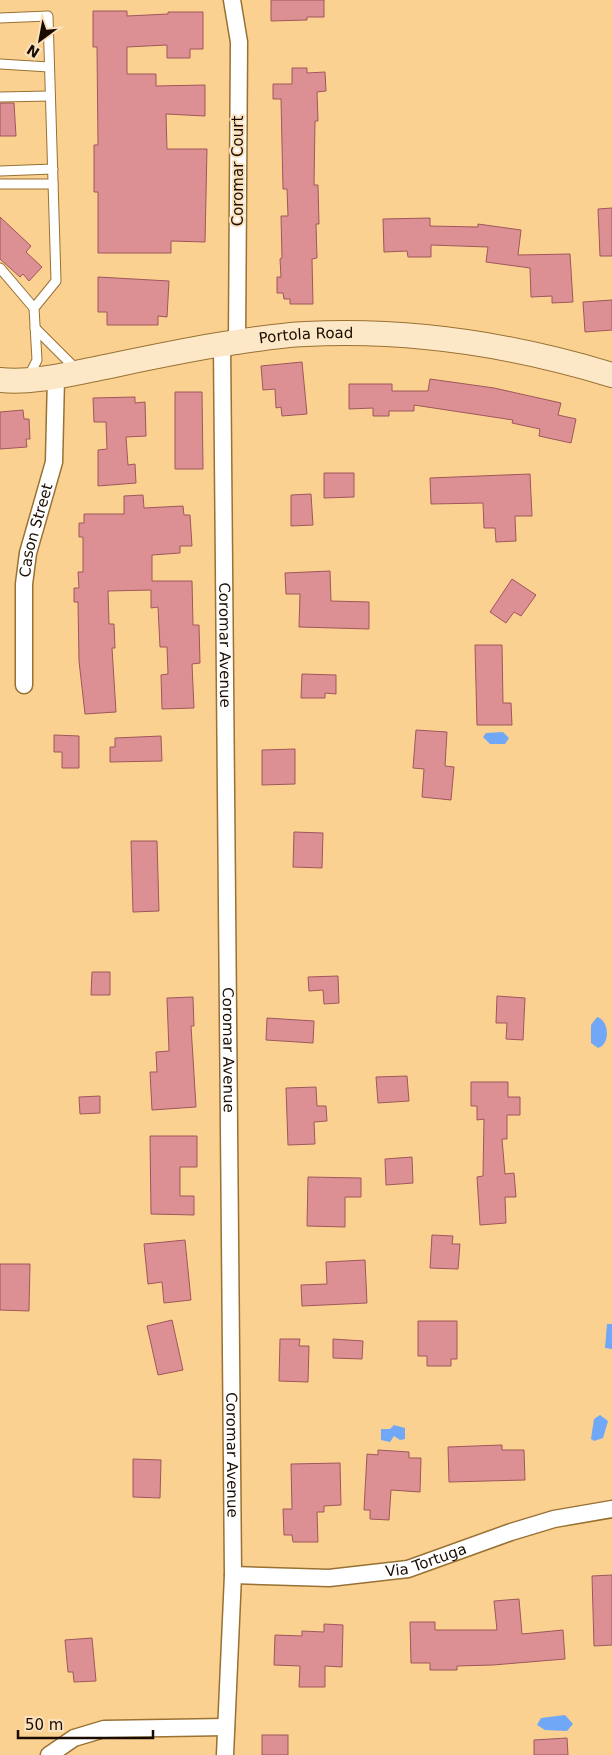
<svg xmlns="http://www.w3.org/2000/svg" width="612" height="1755" viewBox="0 0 612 1755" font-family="'DejaVu Sans',sans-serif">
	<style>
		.water { fill: #70a7f6 }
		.building { fill: #dd9093; stroke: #9e575b }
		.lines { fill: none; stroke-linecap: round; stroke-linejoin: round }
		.lane-casing { stroke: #987133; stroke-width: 11 }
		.street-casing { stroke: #987133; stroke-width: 19 }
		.secondary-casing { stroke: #987133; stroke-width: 26 }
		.lane { stroke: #fff; stroke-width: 9 }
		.street { stroke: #fff; stroke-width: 16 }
		.secondary { stroke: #fce8c7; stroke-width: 24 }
		.labels { text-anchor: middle; stroke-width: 4; stroke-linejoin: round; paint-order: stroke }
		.street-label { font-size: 15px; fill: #1a0c00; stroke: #fbe2bd }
	</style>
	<rect width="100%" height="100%" fill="#fbd192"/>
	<g class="water">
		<path d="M 503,732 L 509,738 L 505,744 L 490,744 L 483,737 L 486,733 Z"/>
		<path d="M 597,1017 C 609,1020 611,1044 598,1048 L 591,1043 L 591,1025 Z"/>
		<path d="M 607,1324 L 612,1324 L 612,1349 L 605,1348 Z"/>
		<path d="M 600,1415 L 608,1421 L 603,1438 L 594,1441 L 591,1439 L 594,1419 Z"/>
		<path d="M 394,1425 L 405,1428 L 405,1439 L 400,1440 L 394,1436 L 390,1442 L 381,1440 L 381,1429 L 390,1429 Z"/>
		<path d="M 565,1715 L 573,1724 L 567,1731 L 545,1730 L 537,1725 L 541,1718 Z"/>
	</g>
	<g class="building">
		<path d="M 271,0 L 324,0 L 324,17 L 307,17 L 307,20 L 271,21 Z"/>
		<path d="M 93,11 L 127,11 L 127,16 L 168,14 L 168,12 L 203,12 L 203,49 L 190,49 L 190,58 L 167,58 L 167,45 L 127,47 L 127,74 L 156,74 L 156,86 L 205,85 L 205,116 L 166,114 L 167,149 L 207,149 L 205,242 L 171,241 L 171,253 L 98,253 L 98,192 L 94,192 L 94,145 L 98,145 L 97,47 L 93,47 Z"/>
		<path d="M 292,68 L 307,68 L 307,73 L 325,72 L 326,91 L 317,92 L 318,121 L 315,121 L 314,185 L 318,185 L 319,224 L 316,224 L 317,258 L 312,259 L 313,304 L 290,304 L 290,299 L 284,299 L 283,293 L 277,293 L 277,277 L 281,277 L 280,259 L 282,258 L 281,216 L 288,216 L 287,189 L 283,189 L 281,99 L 273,99 L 273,84 L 292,84 Z"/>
		<path d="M 0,103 L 14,103 L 16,136 L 0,136 Z"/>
		<path d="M 612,208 L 612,256 L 600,256 L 598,209 Z"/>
		<path d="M 0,217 L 31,246 L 26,252 L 42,267 L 29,281 L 23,274 L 20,277 L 0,259 Z"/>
		<path d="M 430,218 L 430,226 L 478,227 L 478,224 L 521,230 L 518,255 L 570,254 L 573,302 L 552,303 L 552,296 L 531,297 L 530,268 L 486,262 L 488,247 L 431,245 L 431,257 L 408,257 L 407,251 L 384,252 L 383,219 Z"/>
		<path d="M 98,277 L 169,281 L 167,317 L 158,316 L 158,325 L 107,325 L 107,312 L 98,312 Z"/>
		<path d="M 612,300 L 612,330 L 585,332 L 583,302 Z"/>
		<path d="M 302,362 L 307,414 L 282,416 L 281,407 L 276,408 L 275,389 L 263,390 L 261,366 Z"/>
		<path d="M 430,379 L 494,388 L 561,403 L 558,415 L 576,419 L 571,443 L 539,436 L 540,429 L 512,423 L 513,420 L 414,405 L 414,411 L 389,411 L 389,416 L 373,416 L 373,408 L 349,409 L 349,384 L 392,384 L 392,391 L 428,391 Z"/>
		<path d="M 175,392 L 202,392 L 203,469 L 175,469 Z"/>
		<path d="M 135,397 L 135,403 L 145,402 L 146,436 L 126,437 L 128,465 L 135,464 L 136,483 L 98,486 L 98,450 L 107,449 L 106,422 L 94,422 L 93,398 Z"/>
		<path d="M 23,410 L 24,419 L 29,419 L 30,439 L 26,439 L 27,447 L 0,449 L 0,412 Z"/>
		<path d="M 324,473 L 354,473 L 354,497 L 324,498 Z"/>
		<path d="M 530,474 L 532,516 L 515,516 L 516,541 L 496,542 L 495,528 L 484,528 L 483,503 L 431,504 L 430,478 Z"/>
		<path d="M 311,494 L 313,525 L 291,526 L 291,495 Z"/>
		<path d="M 143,495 L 144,508 L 183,506 L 184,515 L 190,515 L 192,546 L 180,546 L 180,553 L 152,555 L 152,581 L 192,581 L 193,625 L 199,625 L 200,663 L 192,664 L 194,708 L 162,709 L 161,675 L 168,674 L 167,647 L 160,647 L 158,607 L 151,608 L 151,590 L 108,591 L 109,624 L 114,624 L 115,648 L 112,648 L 116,712 L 85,714 L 79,661 L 78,602 L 74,602 L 74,588 L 79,588 L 78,572 L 83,572 L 83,537 L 79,537 L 79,523 L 84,523 L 84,514 L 124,514 L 124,496 Z"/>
		<path d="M 330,571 L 331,601 L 369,602 L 369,629 L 299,627 L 300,594 L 286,594 L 285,573 Z"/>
		<path d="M 512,579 L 536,595 L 521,616 L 514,612 L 506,623 L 490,612 Z"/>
		<path d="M 475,645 L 502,645 L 503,703 L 511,703 L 512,725 L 477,725 Z"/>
		<path d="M 302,674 L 336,675 L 336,694 L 325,693 L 325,698 L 301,698 Z"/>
		<path d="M 416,730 L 447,732 L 445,766 L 454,767 L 451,800 L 422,797 L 424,769 L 413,768 Z"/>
		<path d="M 54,735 L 79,736 L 79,768 L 62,768 L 62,752 L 54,752 Z"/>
		<path d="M 161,736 L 162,761 L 110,762 L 110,747 L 115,747 L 115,738 Z"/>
		<path d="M 295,749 L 295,784 L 262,785 L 262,750 Z"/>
		<path d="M 294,832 L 323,833 L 322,868 L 293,867 Z"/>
		<path d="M 131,841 L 157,841 L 159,911 L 133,912 Z"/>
		<path d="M 92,972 L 110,972 L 110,995 L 91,995 Z"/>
		<path d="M 338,976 L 339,1003 L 324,1004 L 323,990 L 309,991 L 308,977 Z"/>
		<path d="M 497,996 L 525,998 L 523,1040 L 506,1039 L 507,1023 L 496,1023 Z"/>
		<path d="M 193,997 L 194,1026 L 191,1026 L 196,1107 L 152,1110 L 150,1072 L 157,1072 L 156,1052 L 169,1051 L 167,998 Z"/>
		<path d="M 267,1018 L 314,1021 L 313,1043 L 266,1040 Z"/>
		<path d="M 407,1076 L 409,1101 L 378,1103 L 376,1077 Z"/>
		<path d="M 471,1082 L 508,1082 L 508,1097 L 520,1097 L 520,1115 L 507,1115 L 507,1139 L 502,1139 L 505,1174 L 514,1173 L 516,1197 L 505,1197 L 506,1223 L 480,1225 L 477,1177 L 483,1176 L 484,1119 L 477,1120 L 477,1106 L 471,1106 Z"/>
		<path d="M 316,1087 L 317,1106 L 326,1106 L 327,1121 L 314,1122 L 315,1144 L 288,1145 L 286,1088 Z"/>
		<path d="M 100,1096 L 100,1113 L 80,1114 L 79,1097 Z"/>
		<path d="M 150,1136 L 197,1136 L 197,1167 L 180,1167 L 180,1196 L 194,1196 L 194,1215 L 151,1214 Z"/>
		<path d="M 412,1157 L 413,1183 L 386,1185 L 385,1159 Z"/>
		<path d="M 308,1177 L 361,1178 L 361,1197 L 345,1197 L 345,1227 L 307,1226 Z"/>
		<path d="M 432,1235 L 453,1236 L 452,1244 L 460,1244 L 458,1269 L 430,1268 Z"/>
		<path d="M 185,1240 L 191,1300 L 164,1303 L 162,1282 L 148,1284 L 144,1244 Z"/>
		<path d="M 365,1260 L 367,1303 L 302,1306 L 301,1285 L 327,1284 L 326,1262 Z"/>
		<path d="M 0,1264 L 30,1264 L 29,1311 L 0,1310 Z"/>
		<path d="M 172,1320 L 183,1370 L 158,1375 L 147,1326 Z"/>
		<path d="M 418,1321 L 457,1321 L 457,1359 L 451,1359 L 451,1366 L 427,1366 L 427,1356 L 418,1356 Z"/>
		<path d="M 280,1339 L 300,1339 L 299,1346 L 309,1346 L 308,1382 L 279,1381 Z"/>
		<path d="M 333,1339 L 363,1341 L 362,1359 L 333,1358 Z"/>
		<path d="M 502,1445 L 502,1450 L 524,1450 L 525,1480 L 449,1482 L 448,1447 Z"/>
		<path d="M 378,1450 L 409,1452 L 409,1458 L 421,1458 L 420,1492 L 391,1490 L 389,1520 L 370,1519 L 370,1510 L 364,1510 L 367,1454 L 378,1455 Z"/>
		<path d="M 133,1459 L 161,1460 L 160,1498 L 133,1497 Z"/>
		<path d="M 340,1463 L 341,1505 L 324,1506 L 324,1512 L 317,1512 L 318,1542 L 293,1542 L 292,1535 L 284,1535 L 283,1509 L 292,1509 L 291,1464 Z"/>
		<path d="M 612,1575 L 612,1645 L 594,1646 L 592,1576 Z"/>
		<path d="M 519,1599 L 522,1634 L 563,1630 L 565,1659 L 493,1665 L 457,1666 L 457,1670 L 430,1670 L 430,1663 L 411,1663 L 410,1622 L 435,1622 L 435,1630 L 497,1630 L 494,1601 Z"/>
		<path d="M 324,1624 L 343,1625 L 342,1667 L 325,1666 L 325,1687 L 299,1687 L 300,1666 L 274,1665 L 275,1635 L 302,1636 L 302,1631 L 324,1632 Z"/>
		<path d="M 92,1638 L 96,1681 L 74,1682 L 73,1672 L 68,1672 L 65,1640 Z"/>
		<rect x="262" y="1735" width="26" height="20"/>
		<path d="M 567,1738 L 568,1755 L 534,1755 L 534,1740 Z"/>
	</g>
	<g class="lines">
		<defs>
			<g id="lane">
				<path d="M 0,18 L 48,16 L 56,281 L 34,308 L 37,360 L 28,378"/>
				<path d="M 0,64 L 49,67"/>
				<path d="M 0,97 L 50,96"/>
				<path d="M 0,171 L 53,169"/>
				<path d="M 0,184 L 53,184"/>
				<path d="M 0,268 L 34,308"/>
				<path d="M 35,328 L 77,370"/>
			</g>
			<g id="street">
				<path d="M 232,0 L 239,42 L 237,342"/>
				<path id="s1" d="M 222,344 L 233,1575 L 225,1755"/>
				<path id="s2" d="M 24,685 L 24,584 L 28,553 L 54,462 L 56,377"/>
				<path id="s3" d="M 233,1575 L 329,1578 L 408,1569 L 511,1532 L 554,1519 L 612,1509"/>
				<path d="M 49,1755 L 74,1738 L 104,1729 L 226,1727"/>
			</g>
			<g id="secondary">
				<path id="s4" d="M 0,380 C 30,383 60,376 90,370 C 134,361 179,351 223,344 C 250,340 279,335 306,334 C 408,329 514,345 612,375"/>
			</g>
		</defs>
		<use href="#lane" class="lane-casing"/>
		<use href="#street" class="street-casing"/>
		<use href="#secondary" class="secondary-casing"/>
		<use href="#lane" class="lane"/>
		<use href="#street" class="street"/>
		<use href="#secondary" class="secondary"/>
	</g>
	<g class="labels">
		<g class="street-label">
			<text transform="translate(238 171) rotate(-90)" y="5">Coromar Court</text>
			<text dy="5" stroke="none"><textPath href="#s4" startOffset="310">Portola Road</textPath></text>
			<text dy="5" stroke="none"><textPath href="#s2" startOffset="156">Cason Street</textPath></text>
			<text dy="5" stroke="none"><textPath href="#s1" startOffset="301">Coromar Avenue</textPath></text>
			<text dy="5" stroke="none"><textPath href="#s1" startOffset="706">Coromar Avenue</textPath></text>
			<text dy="5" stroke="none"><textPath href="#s1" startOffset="1111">Coromar Avenue</textPath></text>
			<text dy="5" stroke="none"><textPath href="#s3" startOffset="195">Via Tortuga</textPath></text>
		</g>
	</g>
	<g transform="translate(40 40) rotate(212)" stroke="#fbe2bd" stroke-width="4" paint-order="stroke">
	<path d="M0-4L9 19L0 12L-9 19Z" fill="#1a0c00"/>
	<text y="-8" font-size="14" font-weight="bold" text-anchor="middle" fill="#1a0c00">N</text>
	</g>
	<path d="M18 1730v8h135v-8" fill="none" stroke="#1a0c00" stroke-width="2.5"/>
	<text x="25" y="1730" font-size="15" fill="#1a0c00" stroke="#fbe2bd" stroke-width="4" paint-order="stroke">50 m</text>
</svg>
